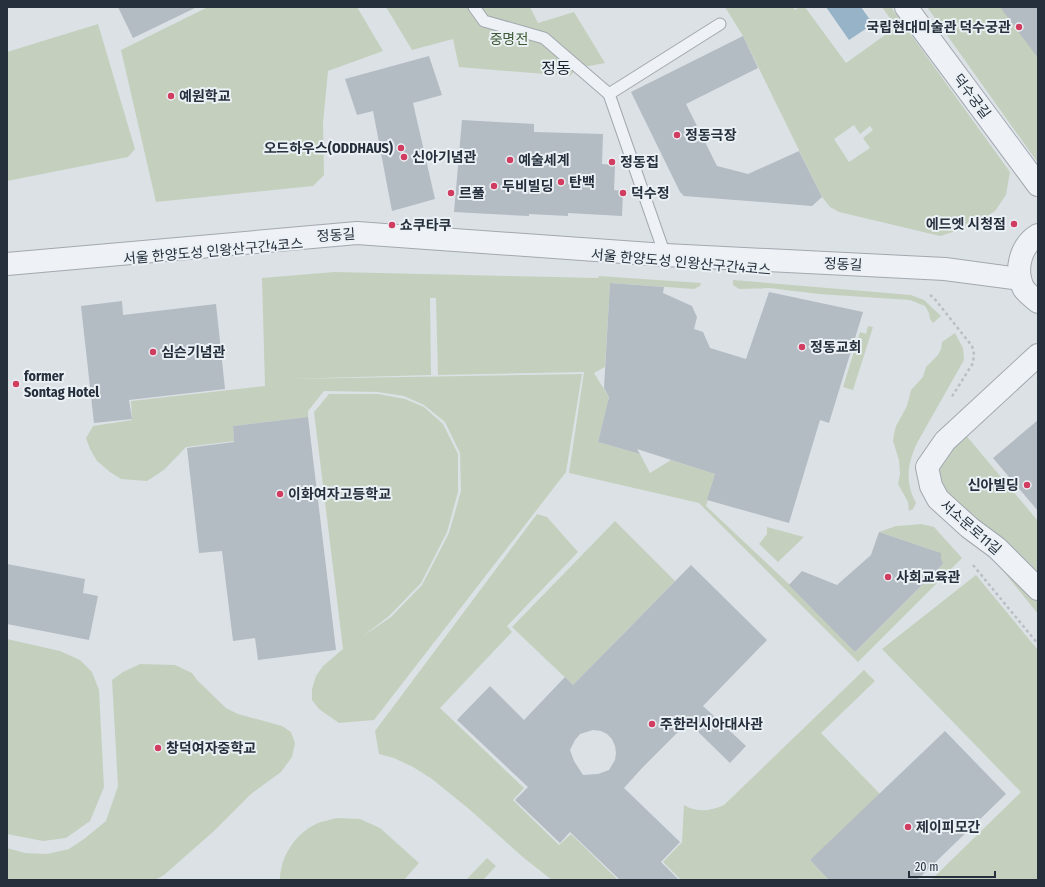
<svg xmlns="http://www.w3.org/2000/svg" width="1045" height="887" viewBox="0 0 1045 887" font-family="'Fira Sans Condensed','Noto Sans KR',sans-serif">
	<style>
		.green { fill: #c4d0bd; fill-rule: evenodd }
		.water { fill: #96b3c8 }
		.building { fill: #b3bbc3; fill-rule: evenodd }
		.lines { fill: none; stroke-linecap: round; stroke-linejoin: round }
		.service-casing { stroke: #a2a8b0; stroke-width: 13 }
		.minor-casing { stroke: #a2a8b0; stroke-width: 24 }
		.path { stroke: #babfc5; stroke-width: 2.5; stroke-dasharray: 3 3; stroke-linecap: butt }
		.service { stroke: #eef1f5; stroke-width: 11 }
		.minor { stroke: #eef1f5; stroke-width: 22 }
		.poi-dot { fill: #d03d61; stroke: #ebf0f4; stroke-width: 1.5 }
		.labels { text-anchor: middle; stroke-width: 4; stroke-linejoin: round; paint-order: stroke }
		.poi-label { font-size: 14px; font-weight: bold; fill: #26303d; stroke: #ebf0f4; text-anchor: start }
		.park-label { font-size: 14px; fill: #3d5933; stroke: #ebf0f4 }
		.street-label { font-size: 14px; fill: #26303d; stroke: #ebf0f4 }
		.quarter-label { font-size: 16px; fill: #18212d; stroke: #ebf0f4 }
	</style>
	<rect width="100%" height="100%" fill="#dce1e6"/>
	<g class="green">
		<path d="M 208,7 L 357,7 L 383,51 L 328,71 L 323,123 L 324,175 L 313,186 L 156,202 L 121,50 Z"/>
		<path d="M 386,7 L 530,7 L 538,23 L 574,12 L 605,63 L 578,68 L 570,76 L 459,67 L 453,39 L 412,50 Z"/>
		<path d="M 725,7 L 793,7 L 795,10 L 799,7 L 805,7 L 846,63 L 896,27 L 882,7 L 891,7 L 1010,172 L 1006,195 L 995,211 L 972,226 L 940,236 L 839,212 L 830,207 L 822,197 L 743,36 ZM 854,125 L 860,134 L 870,126 L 873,130 L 863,138 L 870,148 L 849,162 L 834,139 Z"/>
		<path d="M 927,7 L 1038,7 L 1038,163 Z"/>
		<path d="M 98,24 L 135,149 L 128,157 L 7,181 L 7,52 Z"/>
		<path d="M 335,272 L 598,278 L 599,276 L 701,283 L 700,286 L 694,289 L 610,283 L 605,367 L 594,373 L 609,397 L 598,442 L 640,454 L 650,473 L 671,460 L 715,474 L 706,506 L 789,584 L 855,652 L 943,564 L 938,552 L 879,532 L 896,526 L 911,525 L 921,524 L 934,527 L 962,558 L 858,662 L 699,503 L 569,473 L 584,372 L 438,375 L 436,298 L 430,298 L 431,375 L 286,379 L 582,374 L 566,472 L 374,720 L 339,723 L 319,709 L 312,700 L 312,689 L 316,676 L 323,666 L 343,649 L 314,412 L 329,394 L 378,394 L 405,399 L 424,407 L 443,424 L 458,454 L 458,492 L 447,532 L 421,583 L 389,616 L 363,636 L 391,617 L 422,585 L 449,533 L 461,491 L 460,453 L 445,422 L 424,405 L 404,396 L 378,392 L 324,391 L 308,411 L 308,417 L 233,426 L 234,441 L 186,447 L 164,470 L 147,481 L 121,479 L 110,472 L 97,461 L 90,449 L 86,438 L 93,426 L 132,420 L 131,401 L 265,386 L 262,278 Z"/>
		<path d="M 733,280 L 911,295 L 924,300 L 941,316 L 933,323 L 930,319 L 929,313 L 925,306 L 910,300 L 819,294 L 769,288 L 739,289 L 733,285 Z"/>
		<path d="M 868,326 L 873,327 L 853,390 L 843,387 L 860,332 L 866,334 Z"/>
		<path d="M 955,333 L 963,348 L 964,360 L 917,443 C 907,465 905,482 916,503 L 913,509 L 909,511 L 908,502 L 898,484 L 900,474 L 899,460 L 893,441 L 894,434 L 896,426 L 907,406 L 911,390 L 923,377 L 926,367 L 938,355 L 941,349 L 942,342 Z"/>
		<path d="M 964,433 L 1038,521 L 1038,614 L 941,494 L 936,483 L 939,460 Z"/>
		<path d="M 537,514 L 547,517 L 578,552 L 507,626 L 512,632 L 440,708 L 524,788 L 513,800 L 559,845 L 571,834 L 618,880 L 552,880 L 524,858 L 469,809 L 432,779 L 413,767 L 394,758 L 379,754 L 375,731 Z"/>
		<path d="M 615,521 L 675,581 L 573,685 L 512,627 Z"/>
		<path d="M 767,527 L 804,537 L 778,562 L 759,544 L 767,534 Z"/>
		<path d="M 976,575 L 1038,650 L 1038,880 L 931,880 L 1021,792 L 882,649 Z"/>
		<path d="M 7,639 L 60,651 L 80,660 L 92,672 L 99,690 L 104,787 L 90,821 L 66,838 L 43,841 L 7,834 Z"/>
		<path d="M 140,664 L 175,665 L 192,673 L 197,680 L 226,708 L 238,714 L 282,726 L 291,732 L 295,743 L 292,757 L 281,772 L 251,794 L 214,831 L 164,875 L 155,880 L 7,880 L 7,848 L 25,853 L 47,854 L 69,849 L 84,839 L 106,821 L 118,786 L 112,680 L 123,672 Z"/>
		<path d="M 864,670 L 875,681 L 821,733 L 880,794 L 810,860 L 829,880 L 681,880 L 663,862 L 682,842 L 684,805 C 697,813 711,811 724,805 Z"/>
		<path d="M 337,818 L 360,819 L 380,828 L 419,863 L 404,880 L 280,880 C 280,857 295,834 316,824 C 322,821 330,820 337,818 Z"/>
		<path d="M 487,858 L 496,866 L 483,880 L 466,880 Z"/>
	</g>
	<path class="water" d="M 826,7 L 861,7 L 873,24 L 849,40 Z"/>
	<g class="building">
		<path d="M 118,7 L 197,7 L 133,38 Z"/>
		<path d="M 1000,7 L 1038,7 L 1038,58 Z"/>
		<path d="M 743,36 L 758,68 L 686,104 L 717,166 L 748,174 L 799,151 L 822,197 L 812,206 L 684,196 L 680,192 L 631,92 Z"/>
		<path d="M 429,56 L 442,95 L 413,103 L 435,199 L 392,211 L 373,111 L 357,115 L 345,79 Z"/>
		<path d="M 462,120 L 534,124 L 534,132 L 603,134 L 602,164 L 615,165 L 614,190 L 623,191 L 622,216 L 568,213 L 568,216 L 529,214 L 529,216 L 454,212 Z"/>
		<path d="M 610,283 L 664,287 L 663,293 L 692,306 L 697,317 L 694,329 L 703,332 L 710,348 L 746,359 L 769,292 L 863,312 L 829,423 L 820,420 L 789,523 L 707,500 L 715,474 L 637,449 L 640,454 L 598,442 L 609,397 L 604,388 Z"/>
		<path d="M 122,301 L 123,315 L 216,304 L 225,389 L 129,400 L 132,419 L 94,423 L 81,306 Z"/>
		<path d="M 308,417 L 336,650 L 258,660 L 255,638 L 233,641 L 222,551 L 199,553 L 187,448 L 234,442 L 233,426 Z"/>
		<path d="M 1038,420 L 1038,511 L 993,458 Z"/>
		<path d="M 879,532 L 941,553 L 941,558 L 943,564 L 855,652 L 789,585 L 802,571 L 837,585 L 871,555 Z"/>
		<path d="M 7,564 L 85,579 L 83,593 L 98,596 L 89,640 L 7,624 Z"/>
		<path d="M 691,565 L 767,640 L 703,706 L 746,746 L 730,763 L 688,722 L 643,767 L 624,788 L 680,842 L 661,862 L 679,880 L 620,880 L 570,832 L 560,843 L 515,800 L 528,787 L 457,720 L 490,686 L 524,720 L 565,677 L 573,685 ZM 593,730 L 601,731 L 607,734 L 612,739 L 615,746 L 616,753 L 615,760 L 609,770 L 598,774 L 583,775 L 574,761 L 570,750 L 575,740 L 580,734 Z"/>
		<path d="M 945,731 L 1006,794 L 917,880 L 829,880 L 810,860 Z"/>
	</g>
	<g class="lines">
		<defs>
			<g id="service">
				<path d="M 474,7 L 484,21 L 544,38 L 609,94 L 665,255"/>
				<path d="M 609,94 L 720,24"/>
			</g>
			<g id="minor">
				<path d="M 906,7 L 1038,185"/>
				<path d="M 1038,235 C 1020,246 1014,271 1024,289 C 1028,294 1033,298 1038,302"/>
				<path d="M 7,264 L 357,233 L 665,255 L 945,269 L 1020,279"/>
				<path d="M 1038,355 L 945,441 L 927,467 L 931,486 L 938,499 L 970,528 L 997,548 L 1038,589"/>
			</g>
		</defs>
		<use href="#service" class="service-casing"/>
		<use href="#minor" class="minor-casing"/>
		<g class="path">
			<path d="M 930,295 L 934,298 L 972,346 L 974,354 L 973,363 L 951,398"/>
			<path d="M 973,565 L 1038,644"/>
		</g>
		<use href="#service" class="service"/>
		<use href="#minor" class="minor"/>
	</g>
	<g class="poi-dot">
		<circle cx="1019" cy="27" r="4"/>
		<circle cx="171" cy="96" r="4"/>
		<circle cx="677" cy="135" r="4"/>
		<circle cx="401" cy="148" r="4"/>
		<circle cx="404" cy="157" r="4"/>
		<circle cx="510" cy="160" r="4"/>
		<circle cx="612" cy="162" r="4"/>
		<circle cx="561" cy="182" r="4"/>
		<circle cx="494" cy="186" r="4"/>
		<circle cx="451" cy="193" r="4"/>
		<circle cx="623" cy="193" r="4"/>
		<circle cx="1014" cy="224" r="4"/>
		<circle cx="392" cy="225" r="4"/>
		<circle cx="802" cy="347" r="4"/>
		<circle cx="153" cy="352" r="4"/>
		<circle cx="16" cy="384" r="4"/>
		<circle cx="1027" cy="485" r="4"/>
		<circle cx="280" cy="494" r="4"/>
		<circle cx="888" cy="577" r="4"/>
		<circle cx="652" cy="724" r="4"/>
		<circle cx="158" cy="748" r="4"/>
		<circle cx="908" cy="827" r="4"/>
	</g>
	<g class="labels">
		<g class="poi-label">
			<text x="1011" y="32" text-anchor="end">국립현대미술관 덕수궁관</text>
			<text x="179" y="101">예원학교</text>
			<text x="685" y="140">정동극장</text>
			<text x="393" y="153" text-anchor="end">오드하우스(ODDHAUS)</text>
			<text x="412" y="162">신아기념관</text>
			<text x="518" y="165">예술세계</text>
			<text x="620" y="167">정동집</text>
			<text x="569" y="187">탄백</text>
			<text x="502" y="191">두비빌딩</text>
			<text x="459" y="198">르풀</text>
			<text x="631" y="198">덕수정</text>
			<text x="1006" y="229" text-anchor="end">에드엣 시청점</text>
			<text x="400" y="230">쇼쿠타쿠</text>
			<text x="810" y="352">정동교회</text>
			<text x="161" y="357">심슨기념관</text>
			<text x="24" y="381">former<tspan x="24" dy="16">Sontag Hotel</tspan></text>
			<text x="1019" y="490" text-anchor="end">신아빌딩</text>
			<text x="288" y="499">이화여자고등학교</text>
			<text x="896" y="582">사회교육관</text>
			<text x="660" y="729">주한러시아대사관</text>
			<text x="166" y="753">창덕여자중학교</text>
			<text x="916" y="832">제이피모간</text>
		</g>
		<g class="park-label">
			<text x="509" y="44">중명전</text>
		</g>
		<g class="street-label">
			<text transform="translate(972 96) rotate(53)" y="5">덕수궁길</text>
			<text transform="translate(336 235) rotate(-4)" y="5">정동길</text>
			<text transform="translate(213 251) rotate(-5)" y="5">서울 한양도성 인왕산구간4코스</text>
			<text transform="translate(681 262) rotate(5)" y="5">서울 한양도성 인왕산구간4코스</text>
			<text transform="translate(843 264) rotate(3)" y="5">정동길</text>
			<text transform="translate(971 527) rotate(41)" y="5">서소문로11길</text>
		</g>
		<g class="quarter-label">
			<text x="556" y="74">정동</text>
		</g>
	</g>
	<rect width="1045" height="887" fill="none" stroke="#26303d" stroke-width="16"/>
	<path d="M909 871v6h86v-6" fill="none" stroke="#26303d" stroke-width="2"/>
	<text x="915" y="871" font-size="12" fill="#26303d" stroke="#ebf0f4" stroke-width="3" paint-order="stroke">20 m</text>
</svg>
